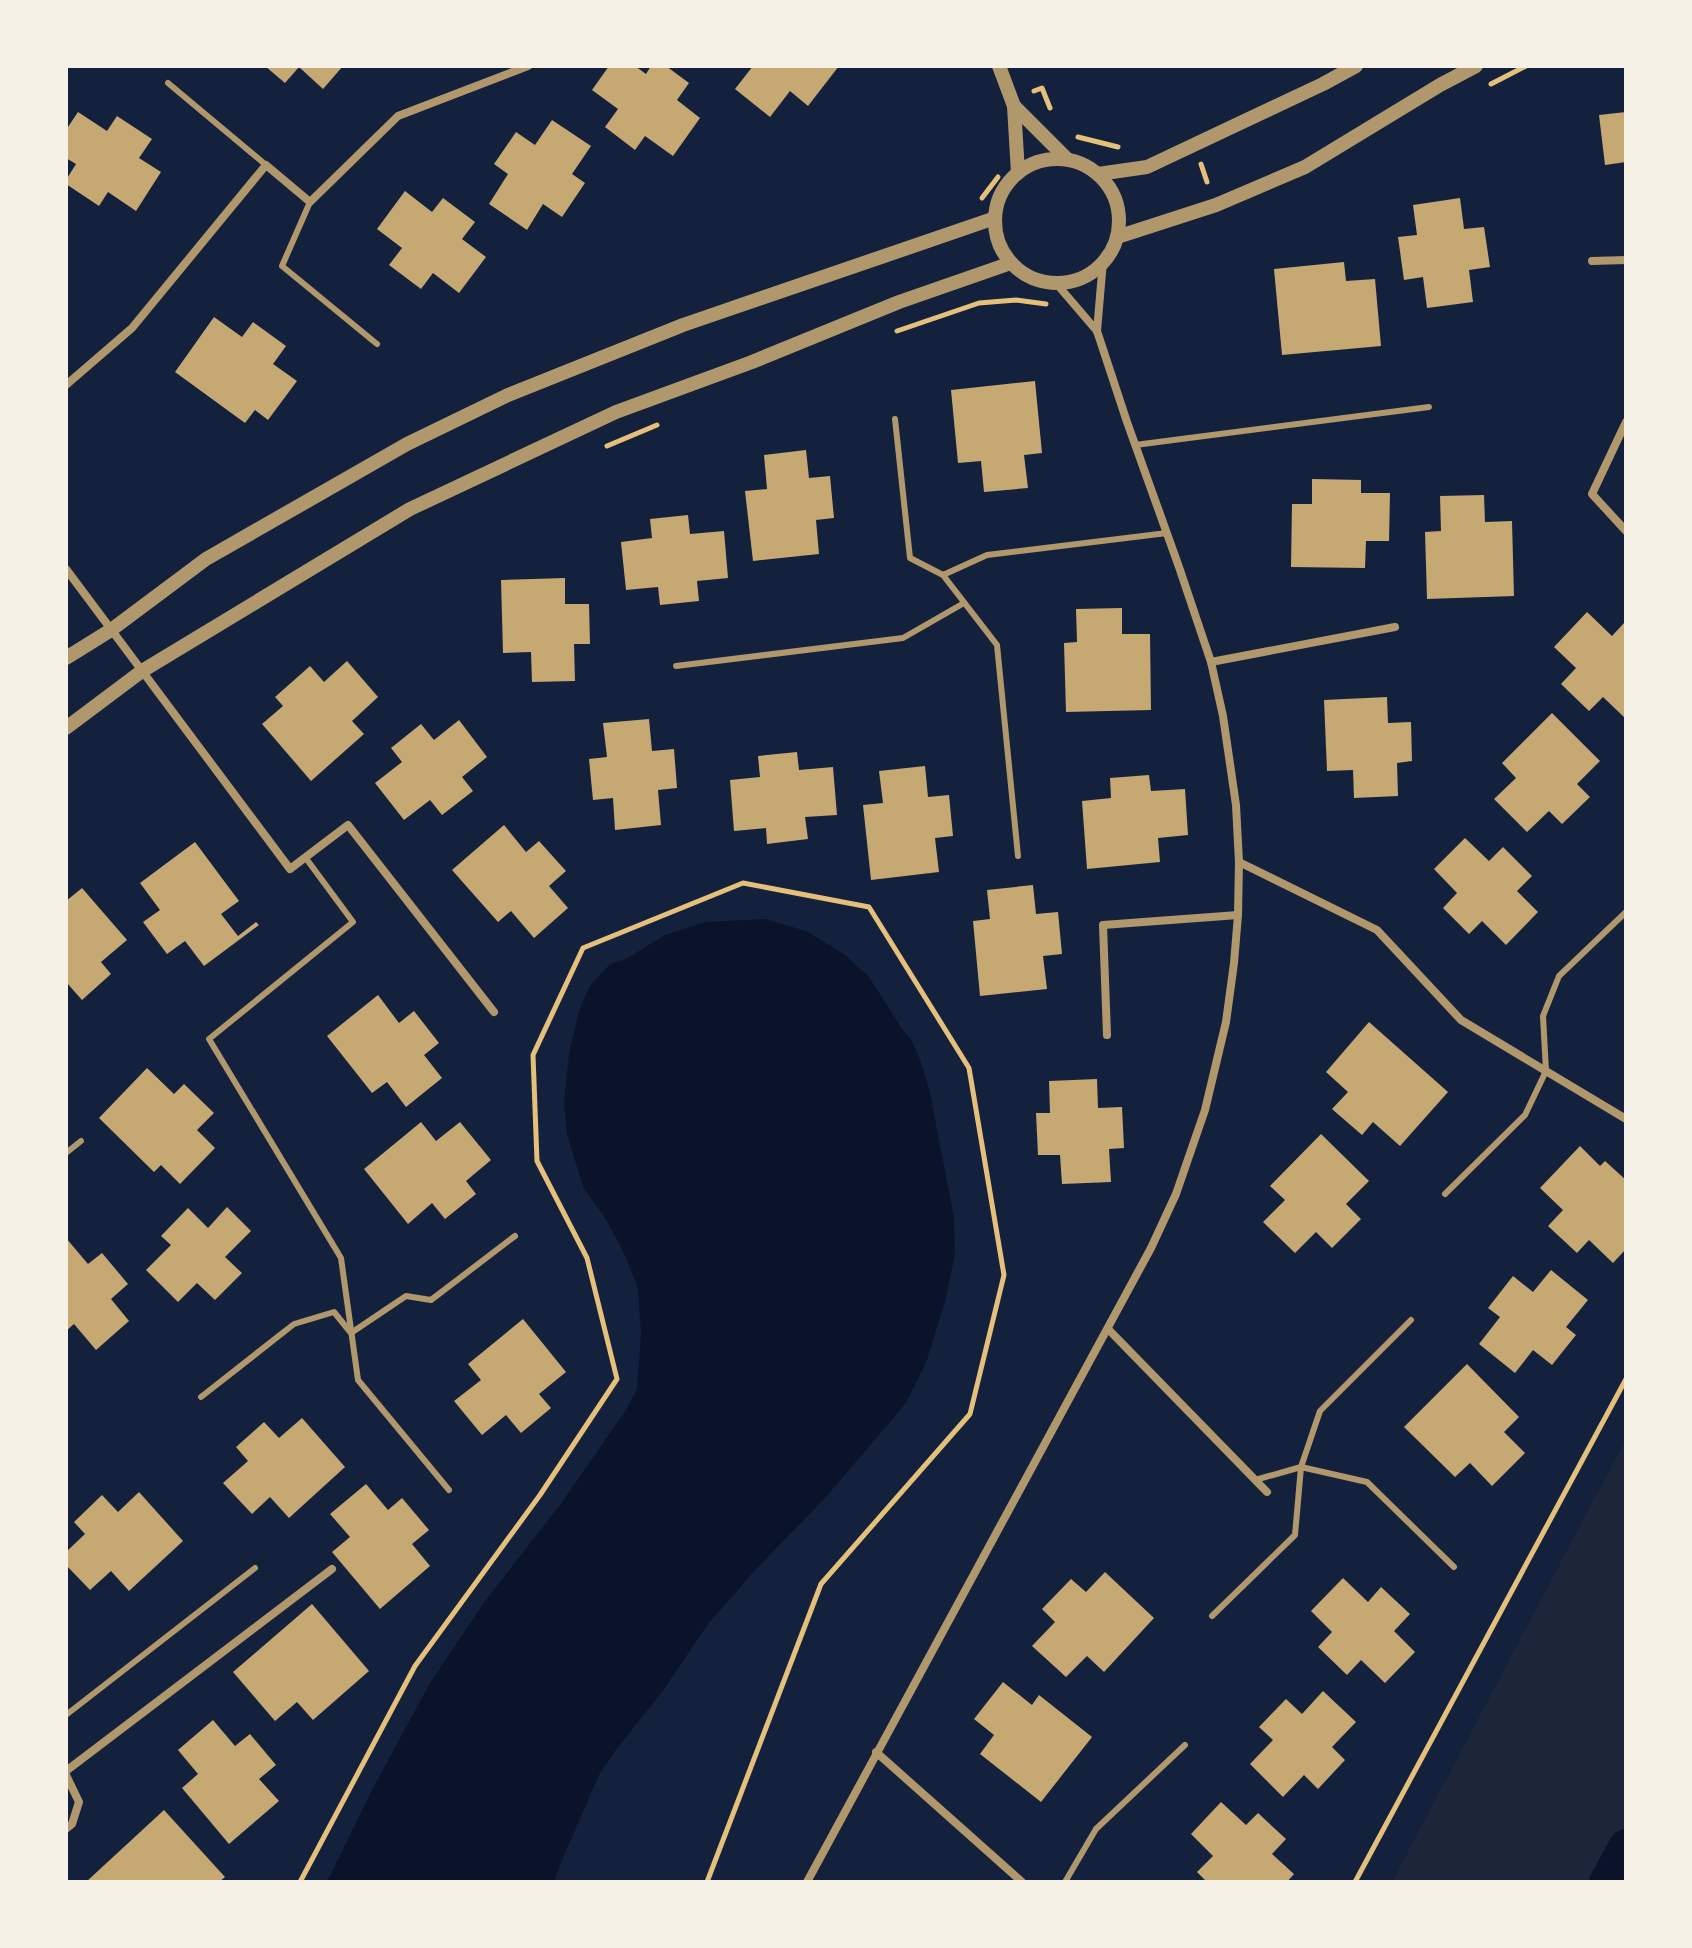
<svg xmlns="http://www.w3.org/2000/svg" width="1692" height="1948" viewBox="0 0 1692 1948" font-family="Karla,sans-serif">
	<style>
		.green { fill: #1d2539 }
		.water { fill: #0b132b }
		.lines { fill: none; stroke-linecap: round; stroke-linejoin: round }
		.canal { stroke: #0b132b; stroke-width: 34 }
		.building { fill: #c6a872 }
		.path { stroke: #e5c07b; stroke-width: 5 }
		.service { stroke: #b1986c; stroke-width: 6 }
		.minor { stroke: #b1986c; stroke-width: 8 }
		.tertiary { stroke: #b1986c; stroke-width: 14 }
	</style>
	<rect width="100%" height="100%" fill="#14213d"/>
	<path class="green" d="M 1626,1439 L 1626,1882 L 1392,1882 Z"/>
	<path class="water" d="M 765,919 L 806,931 L 844,954 L 869,977 L 902,1029 L 911,1039 L 921,1062 L 930,1093 L 954,1218 L 955,1255 L 945,1302 L 926,1363 L 907,1401 L 895,1416 L 826,1497 L 757,1568 L 708,1624 L 662,1692 L 615,1751 L 600,1773 L 562,1860 L 554,1882 L 327,1882 L 373,1788 L 430,1683 L 485,1601 L 560,1505 L 626,1410 L 637,1389 L 641,1335 L 638,1288 L 623,1251 L 605,1218 L 583,1187 L 567,1134 L 564,1102 L 569,1053 L 579,1011 L 590,986 L 610,964 L 626,959 L 665,935 L 705,922 Z"/>
	<g class="lines">
		<path class="canal" d="M 1606,1882 L 1626,1846"/>
	</g>
	<g class="building">
		<path d="M 265,66 L 343,66 L 323,89 L 299,67 L 285,83 Z"/>
		<path d="M 609,66 L 635,66 L 646,74 L 651,66 L 666,66 L 689,83 L 677,100 L 700,118 L 673,156 L 645,136 L 635,150 L 605,127 L 618,109 L 592,90 Z"/>
		<path d="M 753,66 L 839,66 L 808,106 L 790,91 L 770,117 L 735,89 Z"/>
		<path d="M 78,112 L 107,131 L 117,116 L 152,139 L 139,158 L 161,172 L 136,211 L 108,192 L 99,206 L 66,184 L 66,180 L 76,164 L 66,158 L 66,130 Z"/>
		<path d="M 1626,112 L 1626,162 L 1605,165 L 1599,115 Z"/>
		<path d="M 552,120 L 591,146 L 572,174 L 585,183 L 562,217 L 543,204 L 527,230 L 489,204 L 508,174 L 494,164 L 516,132 L 535,145 Z"/>
		<path d="M 405,191 L 432,212 L 443,198 L 475,222 L 462,239 L 486,257 L 459,293 L 433,273 L 421,289 L 389,265 L 402,248 L 377,229 Z"/>
		<path d="M 1460,198 L 1464,229 L 1484,227 L 1490,267 L 1469,270 L 1473,302 L 1427,308 L 1423,277 L 1404,280 L 1398,237 L 1417,235 L 1413,205 Z"/>
		<path d="M 1344,262 L 1346,281 L 1375,279 L 1381,346 L 1282,355 L 1274,269 Z"/>
		<path d="M 214,317 L 242,337 L 253,322 L 286,346 L 273,364 L 297,381 L 268,420 L 255,410 L 245,423 L 175,372 Z"/>
		<path d="M 1035,381 L 1042,453 L 1024,455 L 1028,488 L 984,492 L 981,461 L 958,463 L 951,390 Z"/>
		<path d="M 806,450 L 809,478 L 830,476 L 834,518 L 816,520 L 819,554 L 753,561 L 745,491 L 767,489 L 764,455 Z"/>
		<path d="M 1312,479 L 1361,480 L 1361,493 L 1390,493 L 1389,541 L 1366,541 L 1365,568 L 1291,567 L 1292,504 L 1312,504 Z"/>
		<path d="M 1484,495 L 1485,522 L 1512,521 L 1514,596 L 1427,599 L 1425,532 L 1441,531 L 1440,496 Z"/>
		<path d="M 688,515 L 690,534 L 724,531 L 728,578 L 697,581 L 699,601 L 660,605 L 658,587 L 626,590 L 621,542 L 652,538 L 650,519 Z"/>
		<path d="M 565,578 L 565,604 L 589,604 L 590,644 L 574,644 L 575,681 L 532,682 L 531,652 L 503,653 L 501,580 Z"/>
		<path d="M 1122,608 L 1122,634 L 1150,634 L 1151,710 L 1066,712 L 1064,643 L 1077,642 L 1076,609 Z"/>
		<path d="M 1587,612 L 1612,636 L 1624,623 L 1626,625 L 1626,719 L 1603,697 L 1589,711 L 1561,684 L 1576,668 L 1554,647 Z"/>
		<path d="M 347,661 L 378,697 L 352,721 L 364,734 L 311,781 L 262,724 L 283,706 L 275,697 L 310,666 L 324,682 Z"/>
		<path d="M 1387,697 L 1388,723 L 1411,722 L 1412,761 L 1397,763 L 1398,796 L 1354,798 L 1353,770 L 1327,771 L 1324,700 Z"/>
		<path d="M 1552,713 L 1600,761 L 1577,784 L 1590,797 L 1562,824 L 1549,811 L 1527,832 L 1494,799 L 1516,778 L 1502,763 Z"/>
		<path d="M 649,719 L 652,751 L 674,749 L 677,788 L 658,790 L 661,825 L 615,830 L 613,798 L 593,800 L 589,759 L 607,757 L 603,723 Z"/>
		<path d="M 459,720 L 487,757 L 462,777 L 473,791 L 442,815 L 430,800 L 404,820 L 375,783 L 402,762 L 391,748 L 421,724 L 434,740 Z"/>
		<path d="M 797,752 L 799,770 L 833,767 L 837,815 L 805,817 L 808,839 L 767,844 L 766,828 L 734,831 L 730,780 L 760,777 L 758,756 Z"/>
		<path d="M 925,766 L 928,797 L 949,795 L 953,836 L 935,838 L 939,872 L 871,880 L 863,805 L 883,803 L 879,771 Z"/>
		<path d="M 1149,775 L 1151,791 L 1185,789 L 1188,835 L 1158,838 L 1160,862 L 1087,869 L 1082,801 L 1111,798 L 1110,778 Z"/>
		<path d="M 504,825 L 526,852 L 539,841 L 566,871 L 549,886 L 568,908 L 534,938 L 511,911 L 498,922 L 452,870 Z"/>
		<path d="M 1465,838 L 1489,861 L 1503,847 L 1532,876 L 1517,891 L 1538,912 L 1506,945 L 1482,921 L 1469,934 L 1443,908 L 1457,893 L 1434,869 Z"/>
		<path d="M 195,842 L 239,901 L 221,914 L 238,936 L 256,922 L 259,925 L 204,966 L 185,941 L 167,954 L 143,922 L 160,910 L 140,883 Z"/>
		<path d="M 1033,885 L 1036,914 L 1058,912 L 1062,954 L 1043,956 L 1047,989 L 980,996 L 973,921 L 990,919 L 987,890 Z"/>
		<path d="M 82,888 L 127,940 L 101,962 L 111,974 L 82,1000 L 66,982 L 66,901 Z"/>
		<path d="M 378,995 L 399,1023 L 414,1011 L 439,1043 L 424,1055 L 442,1078 L 406,1107 L 387,1082 L 372,1093 L 327,1036 Z"/>
		<path d="M 1369,1022 L 1448,1092 L 1400,1146 L 1373,1122 L 1362,1135 L 1332,1109 L 1348,1092 L 1326,1072 Z"/>
		<path d="M 147,1068 L 174,1094 L 184,1084 L 214,1113 L 197,1130 L 215,1148 L 180,1184 L 161,1165 L 154,1172 L 99,1118 Z"/>
		<path d="M 1097,1079 L 1098,1108 L 1122,1107 L 1124,1148 L 1109,1149 L 1111,1182 L 1062,1184 L 1060,1155 L 1038,1155 L 1036,1113 L 1050,1113 L 1049,1081 Z"/>
		<path d="M 421,1122 L 436,1141 L 460,1122 L 491,1160 L 466,1181 L 476,1194 L 445,1219 L 432,1203 L 408,1224 L 364,1169 Z"/>
		<path d="M 1321,1134 L 1369,1181 L 1346,1204 L 1361,1219 L 1332,1248 L 1316,1232 L 1295,1253 L 1263,1222 L 1285,1200 L 1270,1186 Z"/>
		<path d="M 1580,1146 L 1600,1166 L 1605,1161 L 1626,1180 L 1626,1207 L 1624,1209 L 1626,1211 L 1626,1249 L 1613,1263 L 1589,1240 L 1577,1253 L 1548,1226 L 1563,1210 L 1540,1188 Z"/>
		<path d="M 227,1207 L 251,1231 L 225,1257 L 242,1273 L 215,1300 L 197,1283 L 178,1302 L 146,1270 L 171,1245 L 161,1236 L 188,1208 L 208,1228 Z"/>
		<path d="M 66,1238 L 88,1264 L 102,1253 L 128,1284 L 111,1299 L 129,1321 L 96,1350 L 74,1324 L 66,1331 Z"/>
		<path d="M 1551,1270 L 1588,1300 L 1566,1327 L 1576,1335 L 1552,1365 L 1533,1350 L 1515,1373 L 1479,1344 L 1500,1317 L 1488,1308 L 1513,1276 L 1533,1292 Z"/>
		<path d="M 523,1319 L 566,1372 L 539,1394 L 551,1408 L 521,1433 L 506,1415 L 482,1435 L 454,1401 L 481,1380 L 468,1364 Z"/>
		<path d="M 1467,1364 L 1519,1417 L 1504,1432 L 1525,1453 L 1492,1486 L 1470,1463 L 1455,1477 L 1404,1427 Z"/>
		<path d="M 302,1418 L 345,1467 L 289,1518 L 270,1497 L 252,1514 L 223,1483 L 248,1461 L 236,1447 L 264,1422 L 279,1438 Z"/>
		<path d="M 366,1484 L 388,1510 L 402,1498 L 429,1530 L 412,1544 L 430,1566 L 380,1609 L 332,1552 L 350,1537 L 330,1514 Z"/>
		<path d="M 139,1492 L 183,1541 L 129,1591 L 111,1571 L 90,1590 L 66,1565 L 66,1552 L 85,1534 L 74,1522 L 102,1495 L 118,1512 Z"/>
		<path d="M 1105,1572 L 1154,1618 L 1104,1672 L 1087,1656 L 1066,1677 L 1032,1646 L 1055,1622 L 1042,1609 L 1071,1579 L 1086,1592 Z"/>
		<path d="M 1343,1578 L 1368,1602 L 1381,1587 L 1410,1614 L 1394,1631 L 1415,1652 L 1385,1683 L 1361,1660 L 1347,1675 L 1318,1647 L 1332,1632 L 1311,1611 Z"/>
		<path d="M 312,1604 L 369,1671 L 313,1720 L 297,1702 L 275,1721 L 233,1672 Z"/>
		<path d="M 1003,1682 L 1032,1705 L 1039,1695 L 1092,1737 L 1041,1802 L 980,1754 L 994,1735 L 974,1719 Z"/>
		<path d="M 1323,1691 L 1356,1722 L 1332,1747 L 1345,1760 L 1318,1789 L 1304,1775 L 1283,1797 L 1250,1764 L 1273,1740 L 1259,1727 L 1286,1699 L 1302,1714 Z"/>
		<path d="M 213,1720 L 235,1746 L 250,1734 L 276,1765 L 259,1779 L 279,1801 L 229,1844 L 182,1788 L 198,1774 L 178,1750 Z"/>
		<path d="M 1221,1802 L 1246,1825 L 1258,1813 L 1286,1839 L 1272,1854 L 1294,1874 L 1287,1882 L 1207,1882 L 1197,1872 L 1213,1856 L 1191,1834 Z"/>
		<path d="M 164,1810 L 225,1877 L 219,1882 L 86,1882 Z"/>
	</g>
	<g class="lines">
		<g class="path">
			<path d="M 1491,84 L 1526,66"/>
			<path d="M 1034,91 L 1042,88 L 1050,108"/>
			<path d="M 1078,137 L 1118,147"/>
			<path d="M 1201,164 L 1207,182"/>
			<path d="M 982,198 L 998,177"/>
			<path d="M 897,331 L 979,303 L 1016,300 L 1046,304"/>
			<path d="M 607,446 L 657,425"/>
			<path d="M 300,1882 L 415,1666 L 540,1495 L 617,1379 L 587,1258 L 537,1161 L 533,1055 L 583,948 L 743,883 L 869,907 L 969,1068 L 1004,1275 L 970,1414 L 821,1584 L 707,1882"/>
			<path d="M 1355,1882 L 1626,1379"/>
		</g>
		<g class="service">
			<path d="M 168,83 L 266,165"/>
			<path d="M 310,202 L 282,266 L 377,344"/>
			<path d="M 895,419 L 910,558 L 943,575 L 987,555 L 1167,533"/>
			<path d="M 1135,445 L 1429,407"/>
			<path d="M 943,575 L 997,645 L 1018,856"/>
			<path d="M 676,666 L 903,638 L 964,603"/>
			<path d="M 305,857 L 353,922 L 209,1039 L 341,1258 L 358,1380 L 449,1490"/>
			<path d="M 66,1153 L 81,1141"/>
			<path d="M 1445,1194 L 1525,1115 L 1546,1071 L 1543,1016 L 1559,976 L 1626,912"/>
			<path d="M 201,1397 L 294,1324 L 334,1312 L 351,1333 L 406,1296 L 431,1300 L 515,1236"/>
			<path d="M 1255,1480 L 1301,1467 L 1367,1482 L 1454,1567"/>
			<path d="M 1212,1616 L 1295,1535 L 1301,1467 L 1320,1411 L 1411,1320"/>
			<path d="M 66,1715 L 255,1568"/>
			<path d="M 1065,1882 L 1096,1829 L 1185,1745"/>
		</g>
		<g class="minor">
			<path d="M 1592,261 L 1626,260"/>
			<path d="M 1097,331 L 1103,261"/>
			<path d="M 66,385 L 132,328 L 266,165 L 310,202 L 398,116 L 528,66"/>
			<path d="M 1626,422 L 1592,494 L 1626,531"/>
			<path d="M 66,569 L 290,869 L 348,825 L 494,1012"/>
			<path d="M 1211,662 L 1395,627"/>
			<path d="M 1239,862 L 1377,930 L 1461,1020 L 1626,1119"/>
			<path d="M 1107,1035 L 1103,925 L 1238,915"/>
			<path d="M 1108,1329 L 1267,1492"/>
			<path d="M 876,1752 L 1022,1882"/>
			<path d="M 66,1771 L 332,1569"/>
			<path d="M 66,1775 L 79,1802 L 72,1824 L 66,1829"/>
			<path d="M 807,1882 L 1151,1248 L 1176,1194 L 1205,1110 L 1226,1022 L 1234,963 L 1238,915 L 1239,862 L 1236,805 L 1223,716 L 1211,662 L 1179,567 L 1127,422 L 1097,331 L 1055,282"/>
		</g>
		<g class="tertiary">
			<path d="M 999,66 L 1014,106 L 1018,173"/>
			<path d="M 1014,106 L 1067,159"/>
			<circle cx="1057" cy="221" r="62"/>
			<path d="M 1098,174 L 1147,167 L 1323,84 L 1356,66"/>
			<path d="M 1117,237 L 1216,205 L 1305,167 L 1440,85 L 1476,66"/>
			<path d="M 66,658 L 111,630 L 206,559 L 407,444 L 508,395 L 683,325 L 995,218"/>
			<path d="M 66,728 L 142,671 L 410,509 L 616,412 L 752,362 L 899,302 L 1011,263"/>
		</g>
	</g>
	<rect width="1692" height="1948" fill="none" stroke="#f6f1e7" stroke-width="136"/>
</svg>
